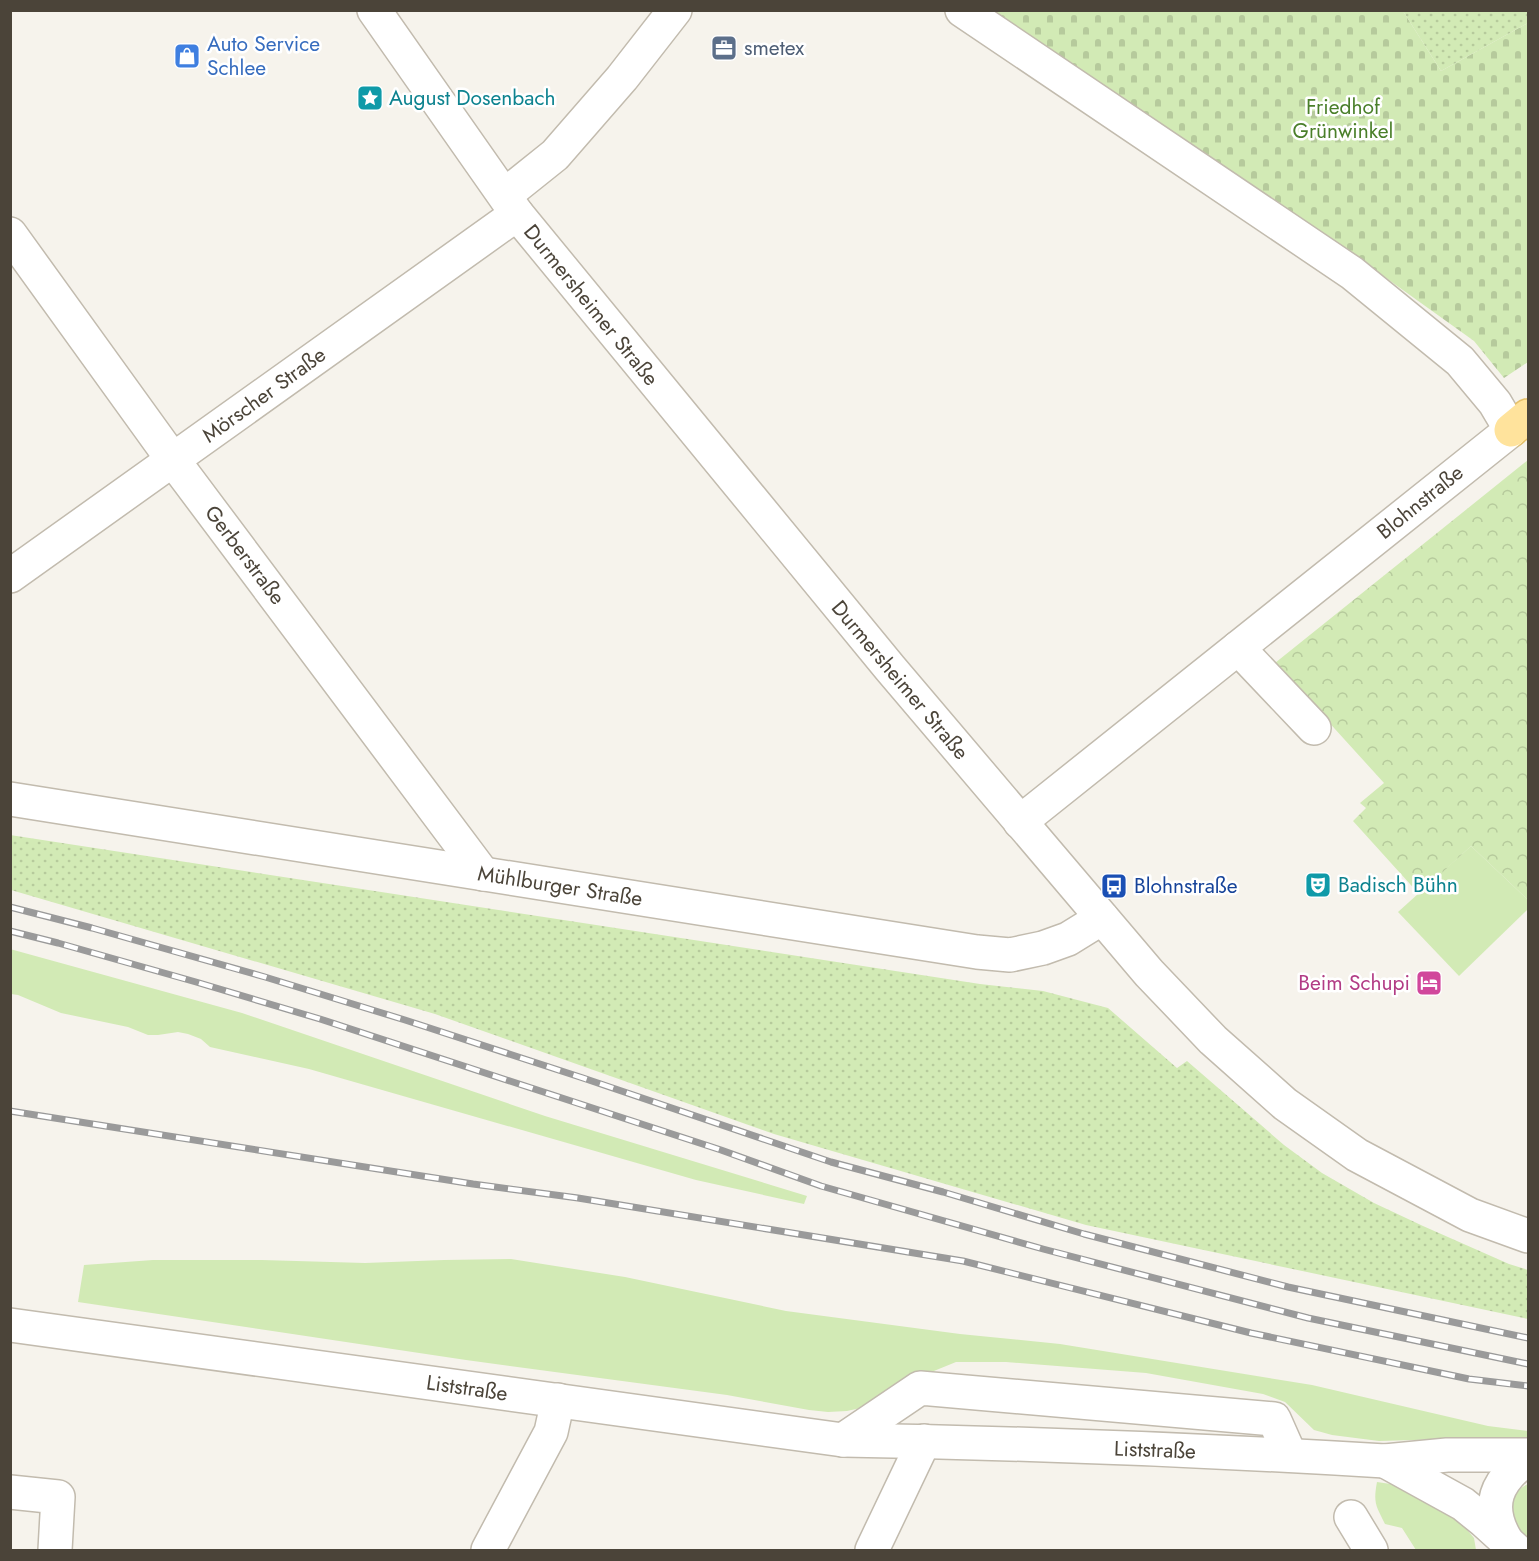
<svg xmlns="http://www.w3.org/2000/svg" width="1539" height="1561" viewBox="0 0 1539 1561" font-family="Jost,sans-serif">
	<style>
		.grass { fill: #d2eab5 }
		.forest { fill: url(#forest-crowns) }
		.cemetery { fill: url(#cemetery-stones) }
		.garden { fill: url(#garden-dots) }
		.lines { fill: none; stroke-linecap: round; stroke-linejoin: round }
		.minor-casing { stroke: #c2bbae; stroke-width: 36 }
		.major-casing { stroke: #e6c16a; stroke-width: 36 }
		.minor { stroke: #fff; stroke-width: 33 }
		.major { stroke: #ffe39c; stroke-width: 33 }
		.rail-casing { stroke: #9a9a9a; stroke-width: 7 }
		.rail { stroke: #fff; stroke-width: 4.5; stroke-dasharray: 14; stroke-linecap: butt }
		.labels { text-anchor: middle; stroke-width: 5; stroke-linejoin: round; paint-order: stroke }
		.shop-label { font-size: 21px; fill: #366cbe; stroke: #fff; text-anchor: start }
		.service-label { font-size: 21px; fill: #4e5e75; stroke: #fff; text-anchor: start }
		.culture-label { font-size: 21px; fill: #0d838f; stroke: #fff; text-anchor: start }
		.park-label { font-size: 21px; fill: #4a7f2a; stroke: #fff }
		.street-label { font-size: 21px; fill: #4b4439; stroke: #fff }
		.transit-label { font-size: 21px; fill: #164399; stroke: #fff; text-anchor: start }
		.hotel-label { font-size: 21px; fill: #b23c85; stroke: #fff; text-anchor: end }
	</style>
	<defs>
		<pattern id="forest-crowns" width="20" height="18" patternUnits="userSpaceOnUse" patternTransform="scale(1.5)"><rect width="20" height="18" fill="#d2eab5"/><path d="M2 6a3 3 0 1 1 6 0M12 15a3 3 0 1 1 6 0" fill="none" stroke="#b6ca9c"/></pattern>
		<pattern id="cemetery-stones" width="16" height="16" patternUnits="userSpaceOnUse" patternTransform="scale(1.5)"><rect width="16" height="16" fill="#d2eab5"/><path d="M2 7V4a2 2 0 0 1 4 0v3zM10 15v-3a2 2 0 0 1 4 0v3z" fill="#b6ca9c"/></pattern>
		<pattern id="garden-dots" width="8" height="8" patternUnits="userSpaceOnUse" patternTransform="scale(1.5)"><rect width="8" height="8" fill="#d2eab5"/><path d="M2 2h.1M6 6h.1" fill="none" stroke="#b6ca9c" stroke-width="1.8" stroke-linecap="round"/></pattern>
	</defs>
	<rect width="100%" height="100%" fill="#f6f3ec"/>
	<g class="grass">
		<path d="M 1471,846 L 1528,900 L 1528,909 L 1459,976 L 1398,912 Z"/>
		<path d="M 10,949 L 242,1013 L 545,1116 L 807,1196 L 804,1204 L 696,1180 L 309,1069 L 210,1047 L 201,1039 L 188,1034 L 178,1032 L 158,1035 L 148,1035 L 128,1027 L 61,1013 L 18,995 L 11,994 Z"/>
		<path d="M 511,1259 L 625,1277 L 786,1311 L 960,1334 L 1060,1344 L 1312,1385 L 1488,1426 L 1528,1431 L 1528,1441 L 1450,1439 L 1379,1441 L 1332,1435 L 1314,1430 L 1285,1402 L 1263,1394 L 1146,1373 L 1006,1362 L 956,1362 L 929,1373 L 865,1407 L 847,1411 L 828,1412 L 809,1410 L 727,1395 L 466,1360 L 78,1302 L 84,1265 L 153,1260 L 262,1260 L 365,1263 L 444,1260 Z"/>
		<path d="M 1377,1482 L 1404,1486 L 1425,1496 L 1462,1524 L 1474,1538 L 1476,1550 L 1416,1550 L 1402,1528 L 1385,1524 C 1376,1506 1373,1503 1377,1482 Z"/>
		<path d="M 1528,1484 L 1528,1544 L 1515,1532 C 1512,1513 1506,1494 1528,1484 Z"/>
	</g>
	<path class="forest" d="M 1528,460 L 1528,900 L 1471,846 L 1419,894 L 1353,821 L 1366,808 L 1360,803 L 1384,783 L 1275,663 Z"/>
	<path class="cemetery" d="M 985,11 L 1403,11 L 1441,71 L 1528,23 L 1528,362 L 1504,378 L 1474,341 L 1361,260 Z"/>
	<g class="garden">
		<path d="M 1403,11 L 1528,11 L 1528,23 L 1441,71 Z"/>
		<path d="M 10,835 L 980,984 L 1043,991 L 1108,1008 L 1177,1068 L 1187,1061 L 1284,1145 L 1322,1173 L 1374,1203 L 1423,1226 L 1509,1264 L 1528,1270 L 1528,1319 L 1086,1225 L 774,1134 L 435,1014 L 11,890 Z"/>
	</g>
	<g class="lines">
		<defs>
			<g id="minor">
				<path d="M 374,10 L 517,214 L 890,668 L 1149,973 L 1213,1040 L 1285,1104 L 1357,1155 L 1470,1215 L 1528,1236"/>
				<path d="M 962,10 L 1352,273 L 1460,361 L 1495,403 L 1511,430 L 1020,822"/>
				<path d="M 505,195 L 555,155 L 622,78 L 675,10"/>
				<path d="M 10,234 L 173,460 L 483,874"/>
				<path d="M 10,576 L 517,214"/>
				<path d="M 1238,648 L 1314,728"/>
				<path d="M 10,799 L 977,952 L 1010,955 L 1043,948 L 1068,939 L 1102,918"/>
				<path d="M 10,1325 L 843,1440 C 1024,1443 1205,1450 1385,1461"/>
				<path d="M 843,1440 L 920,1388 L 1274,1419 L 1290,1455"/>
				<path d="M 10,1492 L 58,1497 L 55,1550"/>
				<path d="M 1351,1517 L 1371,1550"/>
				<path d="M 1506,1540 C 1485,1505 1497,1480 1528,1458"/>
				<path d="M 488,1550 L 551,1432 L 558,1400"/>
				<path d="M 872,1550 L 924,1441"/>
				<path d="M 1516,1550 L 1484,1521 L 1463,1504 L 1385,1461 L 1447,1455 L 1528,1455"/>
			</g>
			<path id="major" d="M 1511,430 L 1528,416"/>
		</defs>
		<use href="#minor" class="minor-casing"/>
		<use href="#major" class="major-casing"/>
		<use href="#minor" class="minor"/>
		<use href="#major" class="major"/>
		<defs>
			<g id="rail">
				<path d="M 10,907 L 92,928 L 265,977 L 405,1020 L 583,1078 L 831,1162 L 943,1192 L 1084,1234 L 1288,1287 L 1528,1338"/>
				<path d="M 10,931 L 58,943 L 196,982 L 320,1019 L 721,1150 L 821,1186 L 1043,1249 L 1308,1318 L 1528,1364"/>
				<path d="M 10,1111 L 473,1184 L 578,1198 L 963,1261 L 1251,1333 L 1469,1379 L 1528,1386"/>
			</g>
		</defs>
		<use href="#rail" class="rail-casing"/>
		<use href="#rail" class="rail"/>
	</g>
	<defs>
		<symbol id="office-square" viewBox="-11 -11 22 22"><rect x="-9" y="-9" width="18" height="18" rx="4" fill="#5c6f8a" stroke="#fff"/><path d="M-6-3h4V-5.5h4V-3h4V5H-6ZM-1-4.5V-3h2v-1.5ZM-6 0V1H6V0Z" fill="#fff"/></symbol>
		<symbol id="shop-square" viewBox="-11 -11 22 22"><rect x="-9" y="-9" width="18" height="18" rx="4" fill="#3f7fe0" stroke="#fff"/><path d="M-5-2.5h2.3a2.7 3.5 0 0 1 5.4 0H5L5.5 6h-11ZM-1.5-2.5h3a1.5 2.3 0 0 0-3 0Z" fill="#fff"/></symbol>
		<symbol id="sight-square" viewBox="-11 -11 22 22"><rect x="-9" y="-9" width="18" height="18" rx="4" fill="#0f9aa8" stroke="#fff"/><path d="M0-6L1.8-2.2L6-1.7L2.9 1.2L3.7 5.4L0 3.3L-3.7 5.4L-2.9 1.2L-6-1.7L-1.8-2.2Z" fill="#fff"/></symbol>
		<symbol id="theatre-square" viewBox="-11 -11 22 22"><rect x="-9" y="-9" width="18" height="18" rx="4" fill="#0f9aa8" stroke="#fff"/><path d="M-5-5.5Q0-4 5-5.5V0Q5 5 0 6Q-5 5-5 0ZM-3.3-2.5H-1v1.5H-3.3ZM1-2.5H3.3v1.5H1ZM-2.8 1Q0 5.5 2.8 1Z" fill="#fff"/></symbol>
		<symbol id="bus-square" viewBox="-11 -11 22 22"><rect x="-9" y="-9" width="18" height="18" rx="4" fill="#1a4fb4" stroke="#fff"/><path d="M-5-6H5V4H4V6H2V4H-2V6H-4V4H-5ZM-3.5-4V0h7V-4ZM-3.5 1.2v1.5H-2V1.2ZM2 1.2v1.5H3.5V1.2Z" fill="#fff"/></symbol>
		<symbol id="hotel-square" viewBox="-11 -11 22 22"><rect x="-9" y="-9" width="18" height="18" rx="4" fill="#d1479c" stroke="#fff"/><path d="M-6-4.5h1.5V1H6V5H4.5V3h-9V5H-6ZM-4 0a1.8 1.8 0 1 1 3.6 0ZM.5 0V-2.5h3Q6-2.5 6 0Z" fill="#fff"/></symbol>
	</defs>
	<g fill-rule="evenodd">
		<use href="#office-square" x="709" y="33" width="30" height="30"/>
		<use href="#shop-square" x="172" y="41" width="30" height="30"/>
		<use href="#sight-square" x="355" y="83" width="30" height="30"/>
		<use href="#theatre-square" x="1303" y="870" width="30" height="30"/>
		<use href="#bus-square" x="1099" y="871" width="30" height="30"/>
		<use href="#hotel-square" x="1414" y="968" width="30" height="30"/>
	</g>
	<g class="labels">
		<g class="shop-label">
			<text x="207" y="51">Auto Service<tspan x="207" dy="24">Schlee</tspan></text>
		</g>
		<g class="service-label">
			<text x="744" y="55">smetex</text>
		</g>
		<g class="culture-label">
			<text x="389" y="105">August Dosenbach</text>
			<text x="1338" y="892">Badisch Bühn</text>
		</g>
		<g class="park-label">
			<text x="1343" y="114">Friedhof<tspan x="1343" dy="24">Grünwinkel</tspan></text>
		</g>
		<g class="street-label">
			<text transform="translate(591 305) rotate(51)" y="7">Durmersheimer Straße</text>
			<text transform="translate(264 395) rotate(-36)" y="7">Mörscher Straße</text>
			<text transform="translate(1420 502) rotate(-39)" y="7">Blohnstraße</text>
			<text transform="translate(245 555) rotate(53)" y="7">Gerberstraße</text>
			<text transform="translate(900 680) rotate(50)" y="7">Durmersheimer Straße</text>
			<text transform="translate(560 886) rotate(9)" y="7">Mühlburger Straße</text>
			<text transform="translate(467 1388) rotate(8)" y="7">Liststraße</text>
			<text transform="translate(1155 1450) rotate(2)" y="7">Liststraße</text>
		</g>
		<g class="transit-label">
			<text x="1134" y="893">Blohnstraße</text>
		</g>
		<g class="hotel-label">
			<text x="1410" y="990">Beim Schupi</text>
		</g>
	</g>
	<rect width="1539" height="1561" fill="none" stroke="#4b4439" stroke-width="24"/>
</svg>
